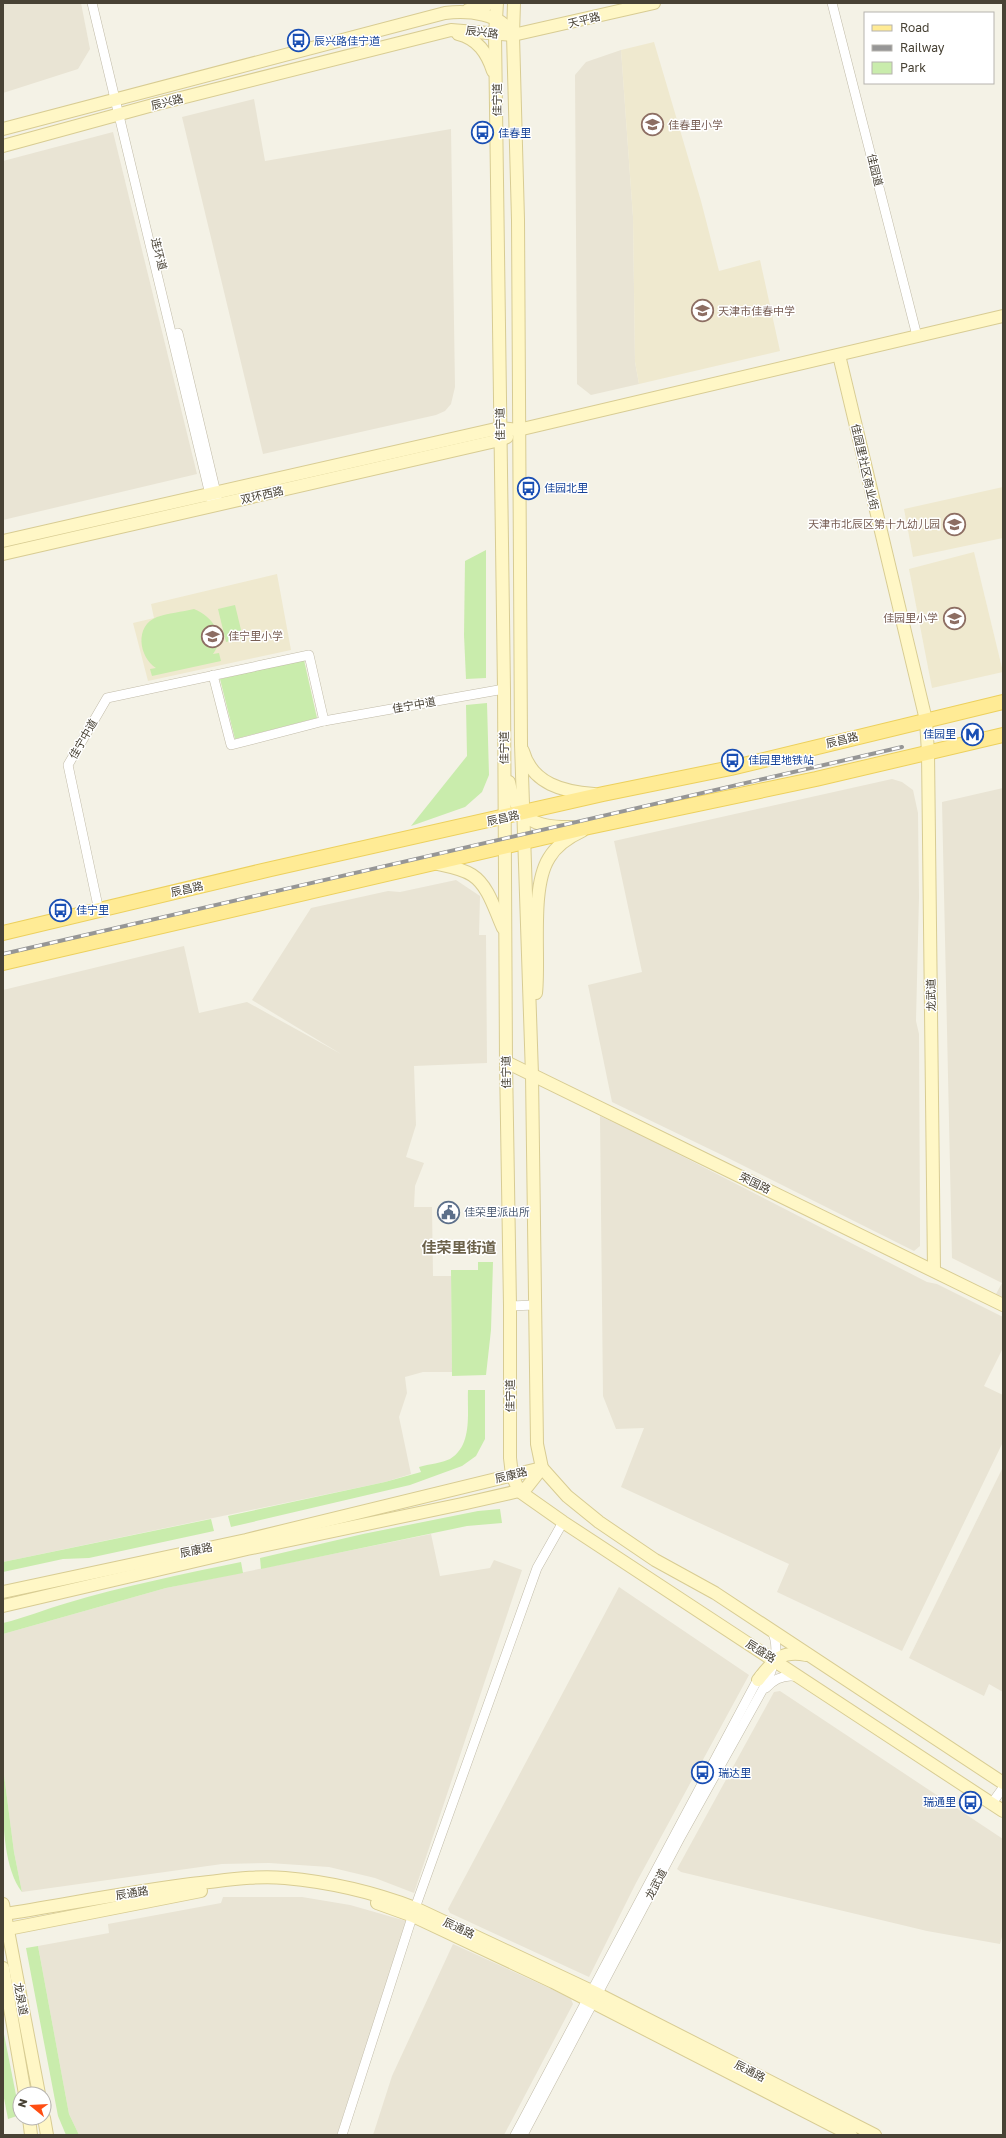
<svg xmlns="http://www.w3.org/2000/svg" width="1006" height="2138" viewBox="0 0 1006 2138" font-family="'Golos Text','Noto Sans SC',sans-serif">
	<style>
		.residential { fill: #e9e4d4 }
		.education { fill: #efe9cf }
		.green { fill: #c9ecac }
		.lines { fill: none; stroke-linecap: round; stroke-linejoin: round }
		.street-casing { stroke: #c1bba8; stroke-width: 10 }
		.secondary-casing { stroke: #d8cc93; stroke-width: 14 }
		.primary-casing { stroke: #ecd05d; stroke-width: 16 }
		.street { stroke: #fff; stroke-width: 9 }
		.secondary { stroke: #fff7c6; stroke-width: 12 }
		.primary { stroke: #ffeb95; stroke-width: 14 }
		.rail-casing { stroke: #969696; stroke-width: 4 }
		.rail { stroke: #fff; stroke-width: 2.5; stroke-dasharray: 8; stroke-linecap: butt }
		.labels { text-anchor: middle; stroke-width: 3; stroke-linejoin: round; paint-order: stroke }
		.street-label { font-size: 11px; fill: #484235; stroke: #fff }
		.transit-label { font-size: 11px; fill: #164399; stroke: #fff; text-anchor: start }
		.education-label { font-size: 11px; fill: #785e54; stroke: #fff; text-anchor: start }
		.service-label { font-size: 11px; fill: #4e5e75; stroke: #fff; text-anchor: start }
		.district-label { font-size: 15px; font-weight: bold; fill: #6c624b; stroke: #fff }
	</style>
	<rect width="100%" height="100%" fill="#f4f2e6"/>
	<g class="residential">
		<path d="M 3,3 L 81,3 L 90,49 L 78,69 L 3,93 Z"/>
		<path d="M 621,50 L 633,217 L 635,362 L 639,384 L 591,395 L 577,384 L 575,75 L 586,62 Z"/>
		<path d="M 254,99 L 265,161 L 451,129 L 455,387 L 451,404 L 445,411 L 436,415 L 263,454 L 182,117 Z"/>
		<path d="M 113,132 L 197,474 L 3,520 L 3,161 Z"/>
		<path d="M 892,779 L 902,782 L 913,790 L 918,813 L 919,897 L 916,1021 L 919,1034 L 920,1233 L 920,1246 L 914,1251 L 724,1156 L 612,1102 L 588,985 L 642,972 L 614,841 Z"/>
		<path d="M 1003,788 L 1003,1297 L 996,1294 L 1002,1283 L 952,1258 L 942,802 Z"/>
		<path d="M 456,880 L 480,896 L 479,935 L 486,935 L 487,1063 L 414,1066 L 416,1125 L 406,1157 L 424,1163 L 415,1186 L 414,1207 L 432,1207 L 433,1276 L 451,1276 L 452,1372 L 423,1372 L 405,1377 L 407,1393 L 399,1417 L 411,1474 L 385,1482 L 3,1562 L 3,990 L 184,946 L 199,1013 L 247,1002 L 341,1054 L 252,1000 L 311,908 L 388,891 L 400,892 Z"/>
		<path d="M 600,1116 L 639,1134 L 927,1282 L 937,1284 L 1003,1317 L 1003,1348 L 984,1386 L 1003,1395 L 1003,1442 L 902,1651 L 777,1592 L 789,1564 L 621,1487 L 644,1428 L 616,1429 L 603,1396 Z"/>
		<path d="M 1003,1467 L 1003,1692 L 989,1684 L 984,1696 L 909,1658 Z"/>
		<path d="M 431,1534 L 440,1576 L 490,1568 L 494,1560 L 522,1570 L 414,1893 L 375,1878 L 329,1867 L 269,1863 L 222,1864 L 22,1892 L 14,1852 L 3,1767 L 3,1634 L 166,1588 Z"/>
		<path d="M 619,1587 L 749,1675 L 636,1883 L 589,1977 L 450,1913 L 448,1909 Z"/>
		<path d="M 780,1691 L 1003,1839 L 1003,1933 L 1000,1944 L 927,1931 L 681,1872 L 677,1869 L 774,1692 Z"/>
		<path d="M 223,1897 L 302,1897 L 350,1905 L 406,1921 L 337,2135 L 79,2135 L 69,2114 L 38,1946 L 109,1933 L 108,1924 L 221,1903 Z"/>
		<path d="M 453,1944 L 558,1992 L 571,1999 L 573,2004 L 504,2135 L 373,2135 L 392,2076 Z"/>
	</g>
	<g class="education">
		<path d="M 654,42 L 701,201 L 719,271 L 760,260 L 780,351 L 639,384 L 635,362 L 633,217 L 621,50 Z"/>
		<path d="M 1003,487 L 1003,538 L 913,557 L 904,509 Z"/>
		<path d="M 974,552 L 1003,672 L 932,688 L 909,569 Z"/>
		<path d="M 277,574 L 291,650 L 148,681 L 133,623 L 154,618 L 151,604 Z"/>
	</g>
	<g class="green">
		<path d="M 486,550 L 486,678 L 466,679 L 464,635 L 465,561 Z"/>
		<path d="M 235,605 L 243,638 L 226,642 L 218,609 Z"/>
		<path d="M 194,609 C 212,616 227,636 213,654 L 219,653 L 221,661 L 152,676 L 150,669 L 156,668 C 139,657 134,626 157,617 C 168,613 182,612 194,609 Z"/>
		<path d="M 304,660 L 317,718 L 235,739 L 220,679 Z"/>
		<path d="M 487,703 L 489,775 L 482,792 L 465,807 L 411,826 L 467,756 L 466,705 Z"/>
		<path d="M 478,1262 L 493,1262 L 491,1330 L 486,1375 L 452,1376 L 451,1270 L 478,1270 Z"/>
		<path d="M 468,1390 L 485,1390 L 485,1439 L 476,1456 L 462,1466 L 410,1485 L 231,1527 L 228,1516 L 385,1482 L 421,1472 L 419,1467 C 429,1464 442,1463 450,1459 C 473,1445 467,1413 468,1390 Z"/>
		<path d="M 500,1509 L 502,1523 L 467,1526 L 261,1569 L 260,1558 L 363,1534 L 478,1511 Z"/>
		<path d="M 211,1519 L 214,1531 L 89,1558 L 63,1559 L 3,1572 L 3,1562 Z"/>
		<path d="M 241,1562 L 243,1573 L 166,1588 L 3,1634 L 3,1623 C 25,1618 45,1609 67,1603 C 124,1586 183,1574 241,1562 Z"/>
		<path d="M 3,1767 L 14,1852 L 22,1892 C 0,1863 3,1803 3,1767 Z"/>
		<path d="M 38,1946 L 69,2114 L 79,2135 L 66,2135 L 58,2116 L 26,1948 Z"/>
		<path d="M 3,2029 L 16,2095 L 17,2116 L 8,2119 L 3,2093 Z"/>
	</g>
	<g class="lines">
		<defs>
			<g id="street">
				<path d="M 92,3 L 211,499"/>
				<path d="M 832,3 L 917,336"/>
				<path d="M 178,333 L 217,497"/>
				<path d="M 213,675 L 231,745 L 324,721 L 504,689"/>
				<path d="M 99,911 L 68,765 L 107,698 L 309,655 L 324,721"/>
				<path d="M 510,1306 L 535,1305"/>
				<path d="M 766,1688 C 775,1678 786,1674 799,1677"/>
				<path d="M 992,1803 L 1003,1788"/>
				<path d="M 342,2135 L 415,1908 L 537,1568 L 563,1522"/>
				<path d="M 515,2135 L 760,1675"/>
				<path d="M 523,2135 L 680,1838 L 768,1680 C 774,1663 780,1648 772,1631"/>
			</g>
			<g id="secondary">
				<path d="M 497,3 L 495,35 L 504,689 L 506,1062 L 510,1306 L 510,1458 L 512,1475 L 519,1491 L 563,1522 L 1003,1811"/>
				<path d="M 514,3 L 513,35 L 518,220 L 521,744 L 532,1075 L 537,1444 L 542,1468 L 567,1496 L 599,1522 L 655,1560 L 715,1593 L 1003,1783"/>
				<path d="M 468,10 L 481,8 L 490,3"/>
				<path d="M 458,34 C 478,39 487,53 493,71"/>
				<path d="M 3,129 L 445,13 C 468,10 501,13 513,35"/>
				<path d="M 3,146 L 153,105 L 451,30 L 513,35 L 654,3"/>
				<path d="M 839,355 L 926,720 L 928,753 L 934,1270"/>
				<path d="M 3,541 L 500,428 L 518,430 L 1003,316"/>
				<path d="M 3,554 L 500,440 L 507,437"/>
				<path d="M 523,751 C 532,784 564,792 594,794"/>
				<path d="M 509,782 C 516,820 536,828 572,827"/>
				<path d="M 433,863 C 446,866 461,868 472,875 C 489,886 495,911 503,928"/>
				<path d="M 536,993 C 540,957 530,888 549,858 C 556,846 569,837 582,831"/>
				<path d="M 506,1062 L 1003,1305"/>
				<path d="M 3,1592 L 246,1540 L 542,1468"/>
				<path d="M 3,1606 L 247,1549 L 462,1504 L 519,1491 L 527,1487 L 542,1468"/>
				<path d="M 758,1680 C 773,1661 780,1650 806,1655"/>
				<path d="M 377,1903 L 413,1916 L 553,1982 L 851,2135"/>
				<path d="M 3,1904 L 39,2094"/>
				<path d="M 5,1914 C 67,1904 129,1892 191,1884 C 222,1881 254,1875 285,1878 C 330,1882 373,1892 415,1908 L 598,1994 L 875,2135"/>
				<path d="M 8,1929 L 201,1891"/>
				<path d="M 3,1968 L 25,2094"/>
				<path d="M 29,2118 L 31,2135"/>
				<path d="M 44,2118 L 47,2135"/>
			</g>
			<g id="primary">
				<path d="M 3,933 L 271,869 L 603,794 L 731,768 L 1003,702"/>
				<path d="M 3,963 L 589,827 L 816,779 L 1003,735"/>
			</g>
		</defs>
		<use href="#street" class="street-casing"/>
		<use href="#secondary" class="secondary-casing"/>
		<use href="#primary" class="primary-casing"/>
		<use href="#street" class="street"/>
		<use href="#secondary" class="secondary"/>
		<use href="#primary" class="primary"/>
		<defs>
			<path id="rail" d="M 3,954 L 902,747"/>
		</defs>
		<use href="#rail" class="rail-casing"/>
		<use href="#rail" class="rail"/>
	</g>
	<defs>
		<symbol id="bus-ring" viewBox="-11 -11 22 22"><circle r="9.5" fill="#fff" stroke="#1a4fb4" stroke-width="1.5"/><path d="M-5-6H5V4H4V6H2V4H-2V6H-4V4H-5ZM-3.5-4V0h7V-4ZM-3.5 1.2v1.5H-2V1.2ZM2 1.2v1.5H3.5V1.2Z" fill="#1a4fb4"/></symbol>
		<symbol id="school-ring" viewBox="-11 -11 22 22"><circle r="9.5" fill="#fff" stroke="#8d6e63" stroke-width="1.5"/><path d="M0-5L7-2L0 1L-7-2ZM-4 1L0 2.5L4 1V4Q0 6-4 4Z" fill="#8d6e63"/></symbol>
		<symbol id="metro-ring" viewBox="-11 -11 22 22"><circle r="9.5" fill="#fff" stroke="#1a4fb4" stroke-width="1.5"/><path d="M-5.5 5V-5H-3L0 0L3-5H5.5V5H3V-.5L0 4L-3-.5V5Z" fill="#1a4fb4"/></symbol>
		<symbol id="civic-ring" viewBox="-11 -11 22 22"><circle r="9.5" fill="#fff" stroke="#5c6f8a" stroke-width="1.5"/><path d="M-.6-6.5H3V-4.5H.6V-3L4-1V1h2V6H-6V1h2V-1L-.6-3ZM-1.2 2.5V6h2.4V2.5Z" fill="#5c6f8a"/></symbol>
	</defs>
	<g fill-rule="evenodd">
		<use href="#bus-ring" x="286" y="28" width="25" height="25"/>
		<use href="#school-ring" x="640" y="112" width="25" height="25"/>
		<use href="#bus-ring" x="470" y="120" width="25" height="25"/>
		<use href="#school-ring" x="690" y="298" width="25" height="25"/>
		<use href="#bus-ring" x="516" y="476" width="25" height="25"/>
		<use href="#school-ring" x="942" y="512" width="25" height="25"/>
		<use href="#school-ring" x="942" y="606" width="25" height="25"/>
		<use href="#school-ring" x="200" y="624" width="25" height="25"/>
		<use href="#metro-ring" x="960" y="722" width="25" height="25"/>
		<use href="#bus-ring" x="720" y="748" width="25" height="25"/>
		<use href="#bus-ring" x="48" y="898" width="25" height="25"/>
		<use href="#civic-ring" x="436" y="1200" width="25" height="25"/>
		<use href="#bus-ring" x="690" y="1760" width="25" height="25"/>
		<use href="#bus-ring" x="958" y="1790" width="25" height="25"/>
	</g>
	<g class="labels">
		<g class="street-label">
			<text transform="translate(584 20) rotate(-14)" y="4">天平路</text>
			<text transform="translate(482 32) rotate(7)" y="4">辰兴路</text>
			<text transform="translate(497 100) rotate(-90)" y="4">佳宁道</text>
			<text transform="translate(167 102) rotate(-14)" y="4">辰兴路</text>
			<text transform="translate(875 170) rotate(76)" y="4">佳园道</text>
			<text transform="translate(159 254) rotate(76)" y="4">连环道</text>
			<text transform="translate(500 424) rotate(-91)" y="4">佳宁道</text>
			<text transform="translate(865 467) rotate(77)" y="4">佳园里社区商业街</text>
			<text transform="translate(262 495) rotate(-13)" y="4">双环西路</text>
			<text transform="translate(414 705) rotate(-10)" y="4">佳宁中道</text>
			<text transform="translate(83 739) rotate(-60)" y="4">佳宁中道</text>
			<text transform="translate(842 740) rotate(-14)" y="4">辰昌路</text>
			<text transform="translate(504 748) rotate(-90)" y="4">佳宁道</text>
			<text transform="translate(503 818) rotate(-13)" y="4">辰昌路</text>
			<text transform="translate(187 889) rotate(-13)" y="4">辰昌路</text>
			<text transform="translate(931 995) rotate(-91)" y="4">龙武道</text>
			<text transform="translate(506 1072) rotate(-91)" y="4">佳宁道</text>
			<text transform="translate(755 1183) rotate(26)" y="4">荣国路</text>
			<text transform="translate(510 1396) rotate(-90)" y="4">佳宁道</text>
			<text transform="translate(511 1475) rotate(-14)" y="4">辰康路</text>
			<text transform="translate(196 1550) rotate(-12)" y="4">辰康路</text>
			<text transform="translate(761 1651) rotate(32)" y="4">辰盛路</text>
			<text transform="translate(656 1884) rotate(-62)" y="4">龙武道</text>
			<text transform="translate(132 1893) rotate(-9)" y="4">辰通路</text>
			<text transform="translate(459 1928) rotate(25)" y="4">辰通路</text>
			<text transform="translate(21 1999) rotate(79)" y="4">龙泉道</text>
			<text transform="translate(750 2071) rotate(27)" y="4">辰通路</text>
		</g>
		<g class="transit-label">
			<text x="314" y="45">辰兴路佳宁道</text>
			<text x="498" y="137">佳春里</text>
			<text x="544" y="492">佳园北里</text>
			<text x="956" y="738" text-anchor="end">佳园里</text>
			<text x="748" y="764">佳园里地铁站</text>
			<text x="76" y="914">佳宁里</text>
			<text x="718" y="1777">瑞达里</text>
			<text x="956" y="1806" text-anchor="end">瑞通里</text>
		</g>
		<g class="education-label">
			<text x="668" y="129">佳春里小学</text>
			<text x="718" y="315">天津市佳春中学</text>
			<text x="940" y="528" text-anchor="end">天津市北辰区第十九幼儿园</text>
			<text x="938" y="622" text-anchor="end">佳园里小学</text>
			<text x="228" y="640">佳宁里小学</text>
		</g>
		<g class="service-label">
			<text x="464" y="1216">佳荣里派出所</text>
		</g>
		<g class="district-label">
			<text x="459" y="1253">佳荣里街道</text>
		</g>
	</g>
	<rect width="1006" height="2138" fill="none" stroke="#484235" stroke-width="8"/>
	<rect x="864" y="12" width="130" height="72" fill="#ffffff" stroke="#b6b3ae"/>
	<rect x="872" y="25" width="20" height="6" fill="#ffeb95" stroke="#b6b3ae"/>
	<text x="900" y="32" font-size="12" fill="#484235">Road</text>
	<rect x="872" y="45" width="20" height="6" fill="#969696" stroke="#b6b3ae"/>
	<text x="900" y="52" font-size="12" fill="#484235">Railway</text>
	<rect x="872" y="62" width="20" height="12" fill="#c9ecac" stroke="#b6b3ae"/>
	<text x="900" y="72" font-size="12" fill="#484235">Park</text>
	<g transform="translate(32 2106) rotate(288)"><circle r="19" fill="#ffffff" stroke="#b6b3ae"/>
	<path d="M0-3L7 15L0 10L-7 15Z" fill="#ff4e13"/>
	<text y="-6" font-size="11" font-weight="bold" text-anchor="middle" fill="#484235">N</text>
	</g>
</svg>
